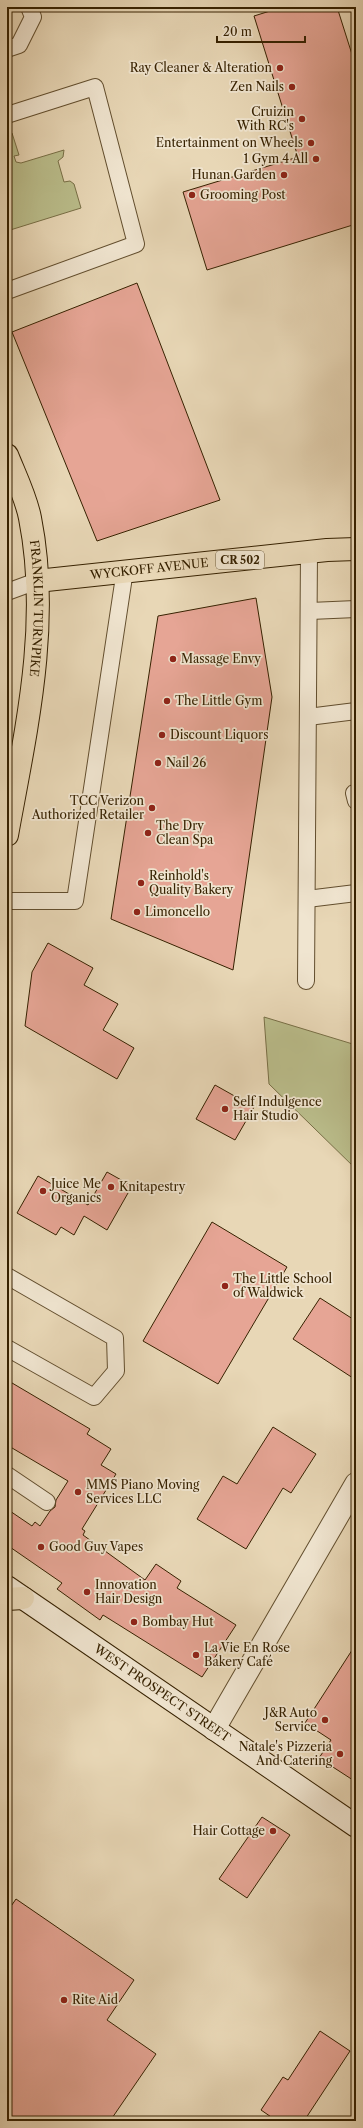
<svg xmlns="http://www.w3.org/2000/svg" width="363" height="2128" viewBox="0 0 363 2128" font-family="'Libre Caslon Text',serif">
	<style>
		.green { fill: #babd8b; stroke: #786f46 }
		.building { fill: #e6a595; stroke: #362100 }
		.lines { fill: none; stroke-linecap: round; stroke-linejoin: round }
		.lane-casing { stroke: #624e2e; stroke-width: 18 }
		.street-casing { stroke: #624e2e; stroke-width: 24 }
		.secondary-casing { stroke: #362100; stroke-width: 24 }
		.primary-casing { stroke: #362100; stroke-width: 24 }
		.lane { stroke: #f0e5d0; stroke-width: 16 }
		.street { stroke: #f0e5d0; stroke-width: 22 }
		.secondary { stroke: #f0e5d0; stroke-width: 22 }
		.primary { stroke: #e8d7b6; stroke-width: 22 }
		.poi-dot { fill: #8f2418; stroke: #f0e5d0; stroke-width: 1.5 }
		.labels { text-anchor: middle; stroke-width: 3.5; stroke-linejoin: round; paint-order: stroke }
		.shield { fill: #f0e5d0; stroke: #6e5c3e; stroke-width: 1 }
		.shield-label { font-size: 11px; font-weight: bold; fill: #362100 }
		.poi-label { font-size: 12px; fill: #362100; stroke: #f0e5d0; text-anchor: start }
		.street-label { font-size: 12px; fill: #362100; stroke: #f0e5d0 }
	</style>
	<rect width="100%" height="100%" fill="#e8d7b6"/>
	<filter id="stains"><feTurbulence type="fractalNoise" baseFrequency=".005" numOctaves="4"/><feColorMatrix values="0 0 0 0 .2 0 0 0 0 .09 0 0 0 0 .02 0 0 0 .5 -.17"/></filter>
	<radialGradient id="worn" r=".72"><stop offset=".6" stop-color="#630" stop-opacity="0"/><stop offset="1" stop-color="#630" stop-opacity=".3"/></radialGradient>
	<g class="green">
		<path d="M 7,131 L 12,133 L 19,155 L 14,156 L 16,162 L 21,163 L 64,150 L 63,157 L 58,161 L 64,182 L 70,181 L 74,184 L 81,208 L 7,231 Z"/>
		<path d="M 264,1017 L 356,1045 L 356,1169 L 269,1084 Z"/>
	</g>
	<g class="building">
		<path d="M 269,7 L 337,7 L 356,67 L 356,224 L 207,270 L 183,192 L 298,157 L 254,16 L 270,11 Z"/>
		<path d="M 137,283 L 220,500 L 97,541 L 12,332 Z"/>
		<path d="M 256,598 L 272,697 L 233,970 L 111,919 L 158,616 Z"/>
		<path d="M 48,943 L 93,968 L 84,985 L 118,1004 L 103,1030 L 134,1048 L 117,1079 L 25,1026 L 32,972 Z"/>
		<path d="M 215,1085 L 254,1107 L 235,1140 L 196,1119 Z"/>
		<path d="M 107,1172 L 132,1186 L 107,1230 L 84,1216 L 74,1235 L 61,1227 L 56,1235 L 17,1213 L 38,1176 L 88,1205 Z"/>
		<path d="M 212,1222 L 287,1267 L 218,1384 L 143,1341 Z"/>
		<path d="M 320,1298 L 356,1321 L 356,1380 L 293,1339 Z"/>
		<path d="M 7,1380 L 90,1429 L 87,1434 L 111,1449 L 101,1465 L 116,1474 L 82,1529 L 85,1531 L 83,1535 L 145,1580 L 156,1564 L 181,1581 L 177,1588 L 236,1625 L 202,1677 L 103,1615 L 100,1620 L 57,1589 L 62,1583 L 7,1545 L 7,1509 L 32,1526 L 35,1522 L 40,1526 L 50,1511 L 55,1507 L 56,1500 L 68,1481 L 7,1445 Z"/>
		<path d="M 273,1427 L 316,1454 L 291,1493 L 283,1488 L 246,1549 L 197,1519 L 223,1476 L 237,1484 Z"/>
		<path d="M 356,1644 L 356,1782 L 319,1758 L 331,1740 L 305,1723 Z"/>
		<path d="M 262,1817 L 290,1835 L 247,1898 L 219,1879 Z"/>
		<path d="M 16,1899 L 134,1980 L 107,2020 L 156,2054 L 110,2121 L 7,2121 L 7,1912 Z"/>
		<path d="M 320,2031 L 350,2051 L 304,2121 L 277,2121 L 261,2110 L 283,2077 L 288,2080 Z"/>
	</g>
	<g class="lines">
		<defs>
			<g id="lane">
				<path d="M 7,49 L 19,45 L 33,17 L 29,7"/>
				<path d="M 7,115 L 95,87 L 136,244 L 7,291"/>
				<path d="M 7,592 L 37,581"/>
				<path d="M 310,611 L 356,609"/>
				<path d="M 308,717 L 356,711"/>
				<path d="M 354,793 L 356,801"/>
				<path d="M 307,899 L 356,893"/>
				<path d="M 7,901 L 75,901 L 125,570"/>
				<path d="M 306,981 L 309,552"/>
				<path d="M 7,1276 L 115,1338 L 116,1371 L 94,1397 L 7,1348"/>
				<path d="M 7,1475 L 47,1502"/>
			</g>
			<path id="street" d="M 214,1729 L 356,1484"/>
			<g id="secondary">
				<path id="s1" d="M 7,1587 L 356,1826"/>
			</g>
			<g id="primary">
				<path id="s2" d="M 7,455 C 15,475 26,497 30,518 C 51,624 26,730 7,835"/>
				<path id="s3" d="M 37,581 L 327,550 L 356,549"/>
				<path d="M 7,1599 L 23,1598"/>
			</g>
		</defs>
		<use href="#lane" class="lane-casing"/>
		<use href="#street" class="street-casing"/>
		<use href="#secondary" class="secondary-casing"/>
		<use href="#primary" class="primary-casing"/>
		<use href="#lane" class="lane"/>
		<use href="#street" class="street"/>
		<use href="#secondary" class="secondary"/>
		<use href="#primary" class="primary"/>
	</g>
	<g class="poi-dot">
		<circle cx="280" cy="68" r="4"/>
		<circle cx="292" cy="87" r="4"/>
		<circle cx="302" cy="119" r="4"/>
		<circle cx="311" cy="143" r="4"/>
		<circle cx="316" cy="159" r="4"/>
		<circle cx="284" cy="175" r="4"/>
		<circle cx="192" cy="195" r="4"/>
		<circle cx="173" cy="659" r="4"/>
		<circle cx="167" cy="701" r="4"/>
		<circle cx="162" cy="735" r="4"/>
		<circle cx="158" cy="763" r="4"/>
		<circle cx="152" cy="808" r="4"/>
		<circle cx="148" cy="833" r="4"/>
		<circle cx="141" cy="883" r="4"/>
		<circle cx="137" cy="912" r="4"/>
		<circle cx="225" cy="1109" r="4"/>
		<circle cx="111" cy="1187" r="4"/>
		<circle cx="43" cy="1191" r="4"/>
		<circle cx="225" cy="1286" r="4"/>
		<circle cx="78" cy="1492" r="4"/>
		<circle cx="41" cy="1547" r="4"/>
		<circle cx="87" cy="1592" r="4"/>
		<circle cx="134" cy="1622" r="4"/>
		<circle cx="196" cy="1655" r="4"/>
		<circle cx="325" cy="1720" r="4"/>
		<circle cx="340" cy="1754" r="4"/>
		<circle cx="273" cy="1831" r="4"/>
		<circle cx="64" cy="2000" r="4"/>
	</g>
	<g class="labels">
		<rect class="shield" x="216" y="551" width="48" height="18" rx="3"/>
		<g class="shield-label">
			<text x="240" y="564">CR 502</text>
		</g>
		<g class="poi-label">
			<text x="272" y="72" text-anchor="end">Ray Cleaner &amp; Alteration</text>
			<text x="284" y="91" text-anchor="end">Zen Nails</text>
			<text x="294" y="116" text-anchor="end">Cruizin<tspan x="294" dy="14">With RC's</tspan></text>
			<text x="303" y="147" text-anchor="end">Entertainment on Wheels</text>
			<text x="308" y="163" text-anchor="end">1 Gym 4 All</text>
			<text x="276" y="179" text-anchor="end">Hunan Garden</text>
			<text x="200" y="199">Grooming Post</text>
			<text x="181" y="663">Massage Envy</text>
			<text x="175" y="705">The Little Gym</text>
			<text x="170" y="739">Discount Liquors</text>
			<text x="166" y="767">Nail 26</text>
			<text x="144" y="805" text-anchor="end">TCC Verizon<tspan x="144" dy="14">Authorized Retailer</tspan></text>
			<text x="156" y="830">The Dry<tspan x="156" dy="14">Clean Spa</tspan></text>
			<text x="149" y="880">Reinhold's<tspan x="149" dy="14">Quality Bakery</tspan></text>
			<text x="145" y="916">Limoncello</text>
			<text x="233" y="1106">Self Indulgence<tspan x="233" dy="14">Hair Studio</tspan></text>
			<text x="51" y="1188">Juice Me<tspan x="51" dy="14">Organics</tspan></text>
			<text x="119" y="1191">Knitapestry</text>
			<text x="233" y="1283">The Little School<tspan x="233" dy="14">of Waldwick</tspan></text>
			<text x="86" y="1489">MMS Piano Moving<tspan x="86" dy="14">Services LLC</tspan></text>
			<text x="49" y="1551">Good Guy Vapes</text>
			<text x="95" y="1589">Innovation<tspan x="95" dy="14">Hair Design</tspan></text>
			<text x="142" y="1626">Bombay Hut</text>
			<text x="204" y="1652">La Vie En Rose<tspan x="204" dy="14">Bakery Café</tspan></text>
			<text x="317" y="1717" text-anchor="end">J&amp;R Auto<tspan x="317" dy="14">Service</tspan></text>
			<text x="332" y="1751" text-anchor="end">Natale's Pizzeria<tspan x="332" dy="14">And Catering</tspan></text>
			<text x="265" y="1835" text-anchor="end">Hair Cottage</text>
			<text x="72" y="2004">Rite Aid</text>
		</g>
		<g class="street-label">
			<text dy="4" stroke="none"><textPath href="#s3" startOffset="113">WYCKOFF AVENUE</textPath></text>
			<text dy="4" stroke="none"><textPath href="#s2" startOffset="158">FRANKLIN TURNPIKE</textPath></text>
			<text dy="4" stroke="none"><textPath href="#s1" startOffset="188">WEST PROSPECT STREET</textPath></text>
		</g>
	</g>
	<rect width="363" height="2128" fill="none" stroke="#e8d7b6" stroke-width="24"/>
	<rect x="8" y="8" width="347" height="2112" fill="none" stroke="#362100" stroke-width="2"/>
	<rect x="12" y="12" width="339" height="2104" fill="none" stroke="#362100"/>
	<path d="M217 36v6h88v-6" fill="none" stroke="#362100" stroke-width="2"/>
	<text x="223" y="36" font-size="12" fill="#362100" stroke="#f0e5d0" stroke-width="3" paint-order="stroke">20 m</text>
	<rect width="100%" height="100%" filter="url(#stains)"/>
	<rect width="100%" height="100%" fill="url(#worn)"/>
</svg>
